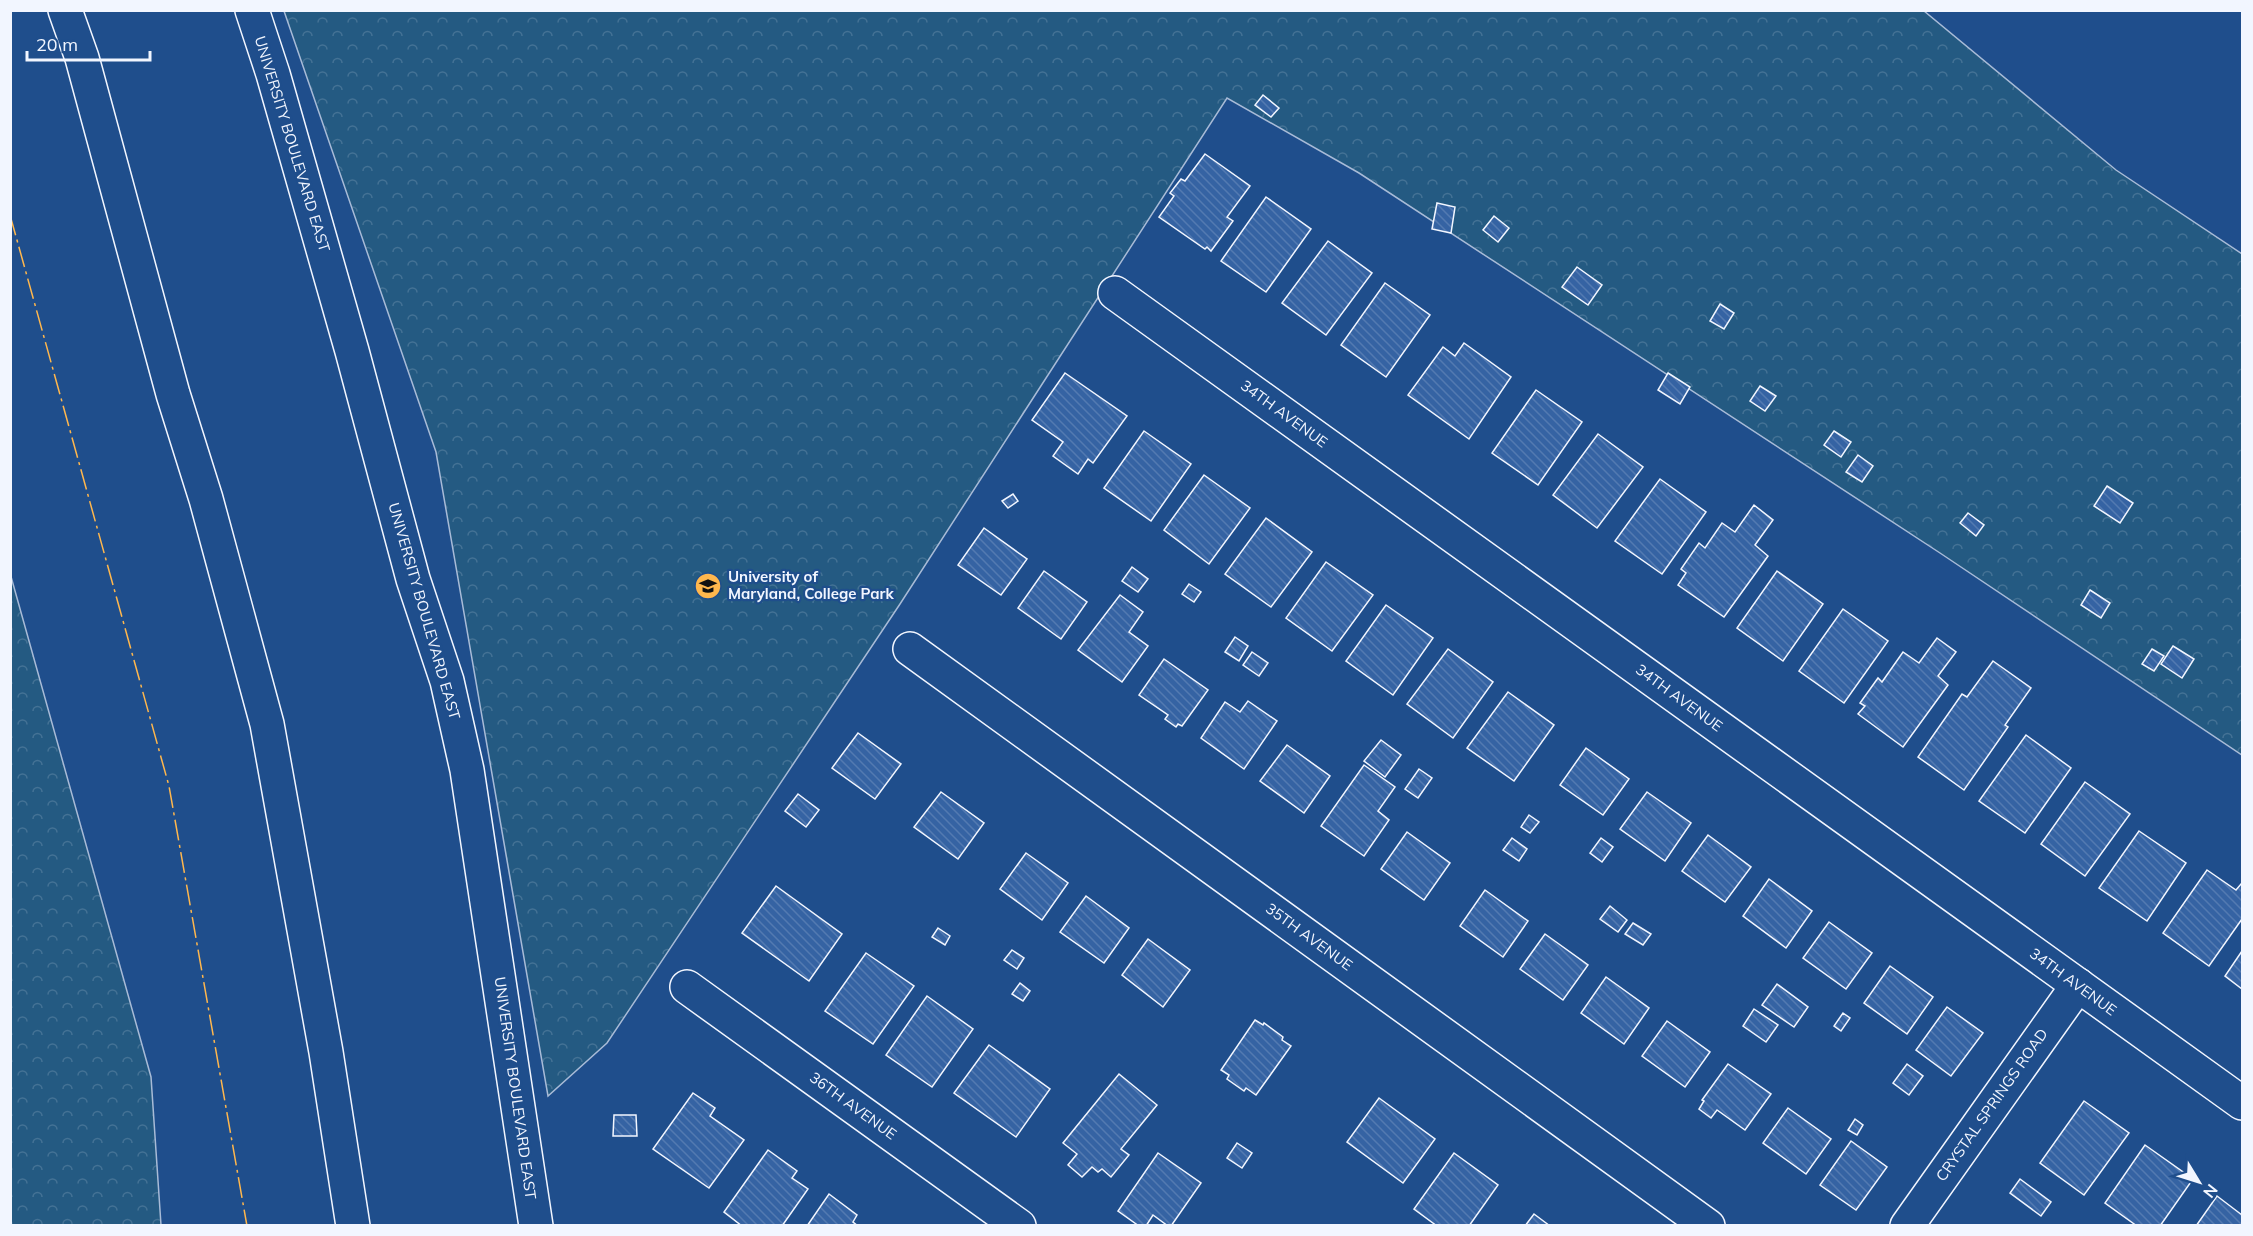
<svg xmlns="http://www.w3.org/2000/svg" width="2253" height="1236" viewBox="0 0 2253 1236" font-family="Mulish,sans-serif">
	<style>
		.forest { fill: url(#forest-crowns); stroke: #a8bbd7; stroke-width: 1.5 }
		.building { fill: url(#building-back-hatch); stroke: #f2f6ff; stroke-width: 1.5 }
		.lines { fill: none; stroke-linecap: round; stroke-linejoin: round }
		.street-casing { stroke: #f2f6ff; stroke-width: 36 }
		.primary-casing { stroke: #f2f6ff; stroke-width: 36 }
		.street { stroke: #1f4e8c; stroke-width: 33 }
		.primary { stroke: #1f4e8c; stroke-width: 33 }
		.power { stroke: #ffb74d; stroke-width: 1.5; stroke-dasharray: 21 4.5 3 4.5; stroke-linecap: butt }
		.labels { text-anchor: middle; stroke-width: 4.5; stroke-linejoin: round; paint-order: stroke }
		.street-label { font-size: 15px; fill: #f2f6ff; stroke: #1f4e8c }
		.poi-label { font-size: 15px; font-weight: bold; fill: #f2f6ff; stroke: #1f4e8c; text-anchor: start }
	</style>
	<defs>
		<pattern id="forest-crowns" width="20" height="18" patternUnits="userSpaceOnUse" patternTransform="scale(1.5)"><rect width="20" height="18" fill="#245a82"/><path d="M2 6a3 3 0 1 1 6 0M12 15a3 3 0 1 1 6 0" fill="none" stroke="#447295"/></pattern>
		<pattern id="building-back-hatch" width="6" height="6" patternUnits="userSpaceOnUse" patternTransform="scale(1.5)"><rect width="6" height="6" fill="#3563a3"/><path d="M-1 5l2 2M0 0l6 6M5-1l2 2" fill="none" stroke="#537ab1"/></pattern>
	</defs>
	<rect width="100%" height="100%" fill="#1f4e8c"/>
	<g class="forest">
		<path d="M 284,11 L 1924,11 L 2116,170 L 2242,254 L 2242,755 L 1940,553 L 1359,173 L 1227,98 L 900,604 L 607,1043 L 548,1096 L 436,452 Z"/>
		<path d="M 10,573 L 151,1077 L 161,1225 L 11,1225 Z"/>
	</g>
	<g class="building">
		<path d="M 1263,95 L 1279,108 L 1271,117 L 1255,105 Z"/>
		<path d="M 1205,154 L 1250,186 L 1227,217 L 1233,221 L 1211,251 L 1207,247 L 1205,249 L 1159,217 L 1174,196 L 1170,193 L 1181,179 L 1185,181 Z"/>
		<path d="M 1266,197 L 1311,229 L 1266,292 L 1221,261 Z"/>
		<path d="M 1437,203 L 1455,207 L 1451,233 L 1432,229 Z"/>
		<path d="M 1494,216 L 1509,228 L 1498,242 L 1483,230 Z"/>
		<path d="M 1328,241 L 1372,273 L 1326,335 L 1282,303 Z"/>
		<path d="M 1577,267 L 1602,285 L 1588,305 L 1562,287 Z"/>
		<path d="M 1385,283 L 1430,315 L 1386,377 L 1341,345 Z"/>
		<path d="M 1720,304 L 1734,313 L 1724,329 L 1710,321 Z"/>
		<path d="M 1464,343 L 1511,377 L 1469,439 L 1408,395 L 1443,347 L 1455,356 Z"/>
		<path d="M 1065,373 L 1127,416 L 1093,463 L 1088,459 L 1078,474 L 1053,456 L 1063,442 L 1032,420 Z"/>
		<path d="M 1668,373 L 1690,387 L 1680,404 L 1658,390 Z"/>
		<path d="M 1760,386 L 1776,396 L 1765,411 L 1750,401 Z"/>
		<path d="M 1536,390 L 1582,422 L 1538,485 L 1492,453 Z"/>
		<path d="M 1144,431 L 1191,464 L 1151,521 L 1104,488 Z"/>
		<path d="M 1834,431 L 1851,442 L 1841,457 L 1824,445 Z"/>
		<path d="M 1598,434 L 1643,467 L 1597,528 L 1553,495 Z"/>
		<path d="M 1858,455 L 1873,466 L 1862,482 L 1846,472 Z"/>
		<path d="M 1204,475 L 1250,508 L 1209,564 L 1164,530 Z"/>
		<path d="M 1660,479 L 1706,512 L 1662,574 L 1615,541 Z"/>
		<path d="M 2107,486 L 2133,503 L 2120,523 L 2094,506 Z"/>
		<path d="M 1013,494 L 1018,501 L 1008,508 L 1002,501 Z"/>
		<path d="M 1754,505 L 1773,520 L 1755,545 L 1768,556 L 1724,617 L 1678,585 L 1686,573 L 1681,569 L 1699,543 L 1705,548 L 1722,523 L 1735,532 Z"/>
		<path d="M 1968,513 L 1984,525 L 1976,536 L 1960,523 Z"/>
		<path d="M 1266,518 L 1312,552 L 1271,607 L 1225,574 Z"/>
		<path d="M 984,528 L 1027,559 L 1001,595 L 958,565 Z"/>
		<path d="M 1326,562 L 1373,595 L 1332,651 L 1286,618 Z"/>
		<path d="M 1132,567 L 1148,579 L 1138,592 L 1122,581 Z"/>
		<path d="M 1044,571 L 1087,602 L 1061,639 L 1018,608 Z"/>
		<path d="M 1777,571 L 1823,604 L 1783,661 L 1737,628 Z"/>
		<path d="M 1189,584 L 1201,592 L 1194,602 L 1182,594 Z"/>
		<path d="M 2090,590 L 2110,603 L 2101,618 L 2081,605 Z"/>
		<path d="M 1120,595 L 1143,612 L 1129,632 L 1148,646 L 1122,682 L 1078,650 Z"/>
		<path d="M 1386,605 L 1433,638 L 1393,695 L 1346,661 Z"/>
		<path d="M 1843,609 L 1888,641 L 1844,703 L 1799,671 Z"/>
		<path d="M 1235,637 L 1248,646 L 1239,661 L 1225,652 Z"/>
		<path d="M 1937,638 L 1956,652 L 1938,676 L 1948,685 L 1903,747 L 1858,714 L 1865,706 L 1860,703 L 1878,678 L 1882,682 L 1903,652 L 1919,663 Z"/>
		<path d="M 2173,646 L 2194,659 L 2182,678 L 2161,664 Z"/>
		<path d="M 1448,649 L 1493,682 L 1453,738 L 1407,704 Z"/>
		<path d="M 2152,649 L 2164,656 L 2154,671 L 2142,664 Z"/>
		<path d="M 1252,652 L 1268,663 L 1259,676 L 1243,665 Z"/>
		<path d="M 1164,659 L 1208,690 L 1182,726 L 1178,724 L 1176,727 L 1165,719 L 1168,715 L 1139,695 Z"/>
		<path d="M 1993,661 L 2031,688 L 2005,725 L 2008,727 L 1964,790 L 1918,757 L 1962,694 L 1967,697 Z"/>
		<path d="M 1508,692 L 1554,725 L 1514,781 L 1467,748 Z"/>
		<path d="M 1248,701 L 1277,721 L 1244,769 L 1201,738 L 1225,702 L 1240,712 Z"/>
		<path d="M 858,733 L 901,764 L 875,799 L 832,768 Z"/>
		<path d="M 2026,735 L 2071,768 L 2025,833 L 1979,801 Z"/>
		<path d="M 1381,740 L 1401,755 L 1385,777 L 1364,761 Z"/>
		<path d="M 1287,745 L 1330,776 L 1304,813 L 1260,781 Z"/>
		<path d="M 1586,748 L 1629,779 L 1603,815 L 1560,785 Z"/>
		<path d="M 1364,765 L 1395,787 L 1378,811 L 1389,820 L 1364,856 L 1321,826 Z"/>
		<path d="M 1419,769 L 1432,778 L 1418,798 L 1405,789 Z"/>
		<path d="M 2085,782 L 2130,814 L 2085,876 L 2041,844 Z"/>
		<path d="M 941,792 L 984,823 L 958,859 L 914,827 Z"/>
		<path d="M 1647,792 L 1691,823 L 1665,861 L 1620,829 Z"/>
		<path d="M 798,794 L 819,810 L 806,827 L 785,811 Z"/>
		<path d="M 1529,815 L 1539,822 L 1530,833 L 1521,827 Z"/>
		<path d="M 2139,831 L 2186,863 L 2147,921 L 2099,888 Z"/>
		<path d="M 1407,832 L 1450,863 L 1424,900 L 1381,869 Z"/>
		<path d="M 1708,835 L 1751,867 L 1725,902 L 1682,871 Z"/>
		<path d="M 1512,838 L 1527,849 L 1519,861 L 1503,850 Z"/>
		<path d="M 1601,838 L 1613,847 L 1602,862 L 1590,853 Z"/>
		<path d="M 1026,853 L 1068,883 L 1042,920 L 1000,889 Z"/>
		<path d="M 2207,870 L 2236,890 L 2241,884 L 2242,885 L 2242,919 L 2209,966 L 2163,933 Z"/>
		<path d="M 1769,879 L 1812,911 L 1786,948 L 1743,916 Z"/>
		<path d="M 776,886 L 842,934 L 809,981 L 742,933 Z"/>
		<path d="M 1485,890 L 1528,921 L 1503,957 L 1460,926 Z"/>
		<path d="M 1086,896 L 1129,928 L 1104,963 L 1060,932 Z"/>
		<path d="M 1610,906 L 1627,920 L 1618,932 L 1600,919 Z"/>
		<path d="M 1829,922 L 1872,953 L 1846,989 L 1803,958 Z"/>
		<path d="M 1633,923 L 1651,934 L 1643,945 L 1625,934 Z"/>
		<path d="M 938,928 L 950,936 L 945,945 L 932,937 Z"/>
		<path d="M 1545,934 L 1588,965 L 1563,1000 L 1520,969 Z"/>
		<path d="M 1148,939 L 1190,970 L 1163,1007 L 1122,975 Z"/>
		<path d="M 1012,950 L 1024,958 L 1017,969 L 1004,960 Z"/>
		<path d="M 2242,951 L 2242,989 L 2225,976 Z"/>
		<path d="M 866,953 L 914,986 L 873,1044 L 825,1011 Z"/>
		<path d="M 1890,966 L 1933,997 L 1907,1034 L 1864,1003 Z"/>
		<path d="M 1606,977 L 1649,1008 L 1624,1044 L 1581,1013 Z"/>
		<path d="M 1020,983 L 1030,991 L 1023,1001 L 1012,994 Z"/>
		<path d="M 1777,984 L 1808,1007 L 1794,1027 L 1762,1005 Z"/>
		<path d="M 927,996 L 973,1029 L 932,1087 L 886,1055 Z"/>
		<path d="M 1947,1007 L 1983,1033 L 1951,1076 L 1916,1050 Z"/>
		<path d="M 1754,1009 L 1778,1025 L 1766,1042 L 1743,1026 Z"/>
		<path d="M 1843,1013 L 1850,1018 L 1841,1031 L 1834,1026 Z"/>
		<path d="M 1255,1020 L 1263,1025 L 1264,1023 L 1283,1037 L 1282,1040 L 1291,1046 L 1256,1095 L 1246,1088 L 1244,1091 L 1227,1079 L 1229,1075 L 1221,1070 Z"/>
		<path d="M 1667,1021 L 1710,1052 L 1685,1087 L 1642,1056 Z"/>
		<path d="M 989,1045 L 1050,1089 L 1016,1137 L 954,1093 Z"/>
		<path d="M 1728,1064 L 1771,1094 L 1745,1130 L 1717,1110 L 1711,1118 L 1699,1109 L 1704,1101 L 1702,1100 Z"/>
		<path d="M 1907,1064 L 1923,1076 L 1909,1095 L 1893,1083 Z"/>
		<path d="M 1119,1074 L 1157,1105 L 1121,1149 L 1129,1155 L 1111,1177 L 1102,1169 L 1098,1172 L 1092,1167 L 1082,1177 L 1068,1165 L 1077,1154 L 1063,1143 Z"/>
		<path d="M 693,1093 L 715,1108 L 710,1116 L 744,1140 L 709,1188 L 653,1149 Z"/>
		<path d="M 1379,1098 L 1435,1139 L 1403,1183 L 1347,1142 Z"/>
		<path d="M 2084,1101 L 2129,1133 L 2084,1195 L 2040,1163 Z"/>
		<path d="M 1788,1108 L 1831,1139 L 1806,1174 L 1763,1143 Z"/>
		<path d="M 614,1115 L 636,1115 L 637,1136 L 613,1136 Z"/>
		<path d="M 1855,1119 L 1863,1125 L 1857,1135 L 1848,1130 Z"/>
		<path d="M 1851,1141 L 1887,1167 L 1856,1210 L 1820,1185 Z"/>
		<path d="M 1237,1143 L 1252,1153 L 1242,1168 L 1227,1158 Z"/>
		<path d="M 2145,1145 L 2193,1179 L 2160,1226 L 2137,1226 L 2105,1203 Z"/>
		<path d="M 768,1150 L 797,1171 L 792,1178 L 808,1189 L 782,1226 L 742,1226 L 724,1212 Z"/>
		<path d="M 1158,1153 L 1201,1183 L 1171,1226 L 1168,1226 L 1153,1215 L 1146,1226 L 1139,1226 L 1118,1211 Z"/>
		<path d="M 1454,1153 L 1498,1185 L 1469,1226 L 1437,1226 L 1414,1209 Z"/>
		<path d="M 2020,1179 L 2051,1202 L 2041,1216 L 2010,1193 Z"/>
		<path d="M 829,1194 L 857,1215 L 853,1222 L 858,1226 L 807,1226 Z"/>
		<path d="M 2217,1196 L 2242,1215 L 2242,1226 L 2196,1226 Z"/>
		<path d="M 1534,1214 L 1550,1226 L 1525,1226 Z"/>
	</g>
	<g class="lines">
		<defs>
			<g id="street">
				<path d="M 1115,293 L 2242,1103"/>
				<path d="M 910,649 L 1708,1226"/>
				<path d="M 687,987 L 1019,1226"/>
				<path d="M 1907,1226 L 2078,985"/>
			</g>
			<g id="primary">
				<path d="M 65,10 L 82,58 L 173,394 L 206,499 L 267,724 L 326,1052 L 353,1226"/>
				<path d="M 252,10 L 273,74 L 352,351 L 413,579 L 447,681 L 467,770 L 536,1226"/>
			</g>
		</defs>
		<use href="#street" class="street-casing"/>
		<use href="#primary" class="primary-casing"/>
		<use href="#street" class="street"/>
		<use href="#primary" class="primary"/>
		<path class="power" d="M 10,215 L 169,786 L 247,1226"/>
	</g>
	<defs>
		<symbol id="university-disc" viewBox="-11 -11 22 22"><circle r="9.5" fill="#ffb74d" stroke="#1f4e8c"/><path d="M0-5L7-2L0 1L-7-2ZM-4 1L0 2.5L4 1V4Q0 6-4 4Z" fill="#111"/></symbol>
	</defs>
	<g fill-rule="evenodd">
		<use href="#university-disc" x="693" y="571" width="30" height="30"/>
	</g>
	<g class="labels">
		<g class="street-label">
			<text transform="translate(292 144) rotate(73)" y="5">UNIVERSITY BOULEVARD EAST</text>
			<text transform="translate(1284 414) rotate(36)" y="5">34TH AVENUE</text>
			<text transform="translate(424 611) rotate(74)" y="5">UNIVERSITY BOULEVARD EAST</text>
			<text transform="translate(1679 698) rotate(36)" y="5">34TH AVENUE</text>
			<text transform="translate(1309 937) rotate(36)" y="5">35TH AVENUE</text>
			<text transform="translate(2073 982) rotate(36)" y="5">34TH AVENUE</text>
			<text transform="translate(515 1088) rotate(82)" y="5">UNIVERSITY BOULEVARD EAST</text>
			<text transform="translate(1992 1105) rotate(-55)" y="5">CRYSTAL SPRINGS ROAD</text>
			<text transform="translate(853 1106) rotate(36)" y="5">36TH AVENUE</text>
		</g>
		<g class="poi-label">
			<text x="728" y="582">University of<tspan x="728" dy="17">Maryland, College Park</tspan></text>
		</g>
	</g>
	<rect width="2253" height="1236" fill="none" stroke="#f2f6ff" stroke-width="24"/>
	<g transform="translate(2199 1182) rotate(128)" stroke="#1f4e8c" stroke-width="4.5" paint-order="stroke">
	<path d="M0-4.5L10 22L0 15L-10 22Z" fill="#f2f6ff"/>
	<text y="-9" font-size="16" font-weight="bold" text-anchor="middle" fill="#f2f6ff">N</text>
	</g>
	<path d="M27 51v9h123v-9" fill="none" stroke="#f2f6ff" stroke-width="3"/>
	<text x="36" y="51" font-size="18" fill="#f2f6ff" stroke="#1f4e8c" stroke-width="4.5" paint-order="stroke">20 m</text>
</svg>
